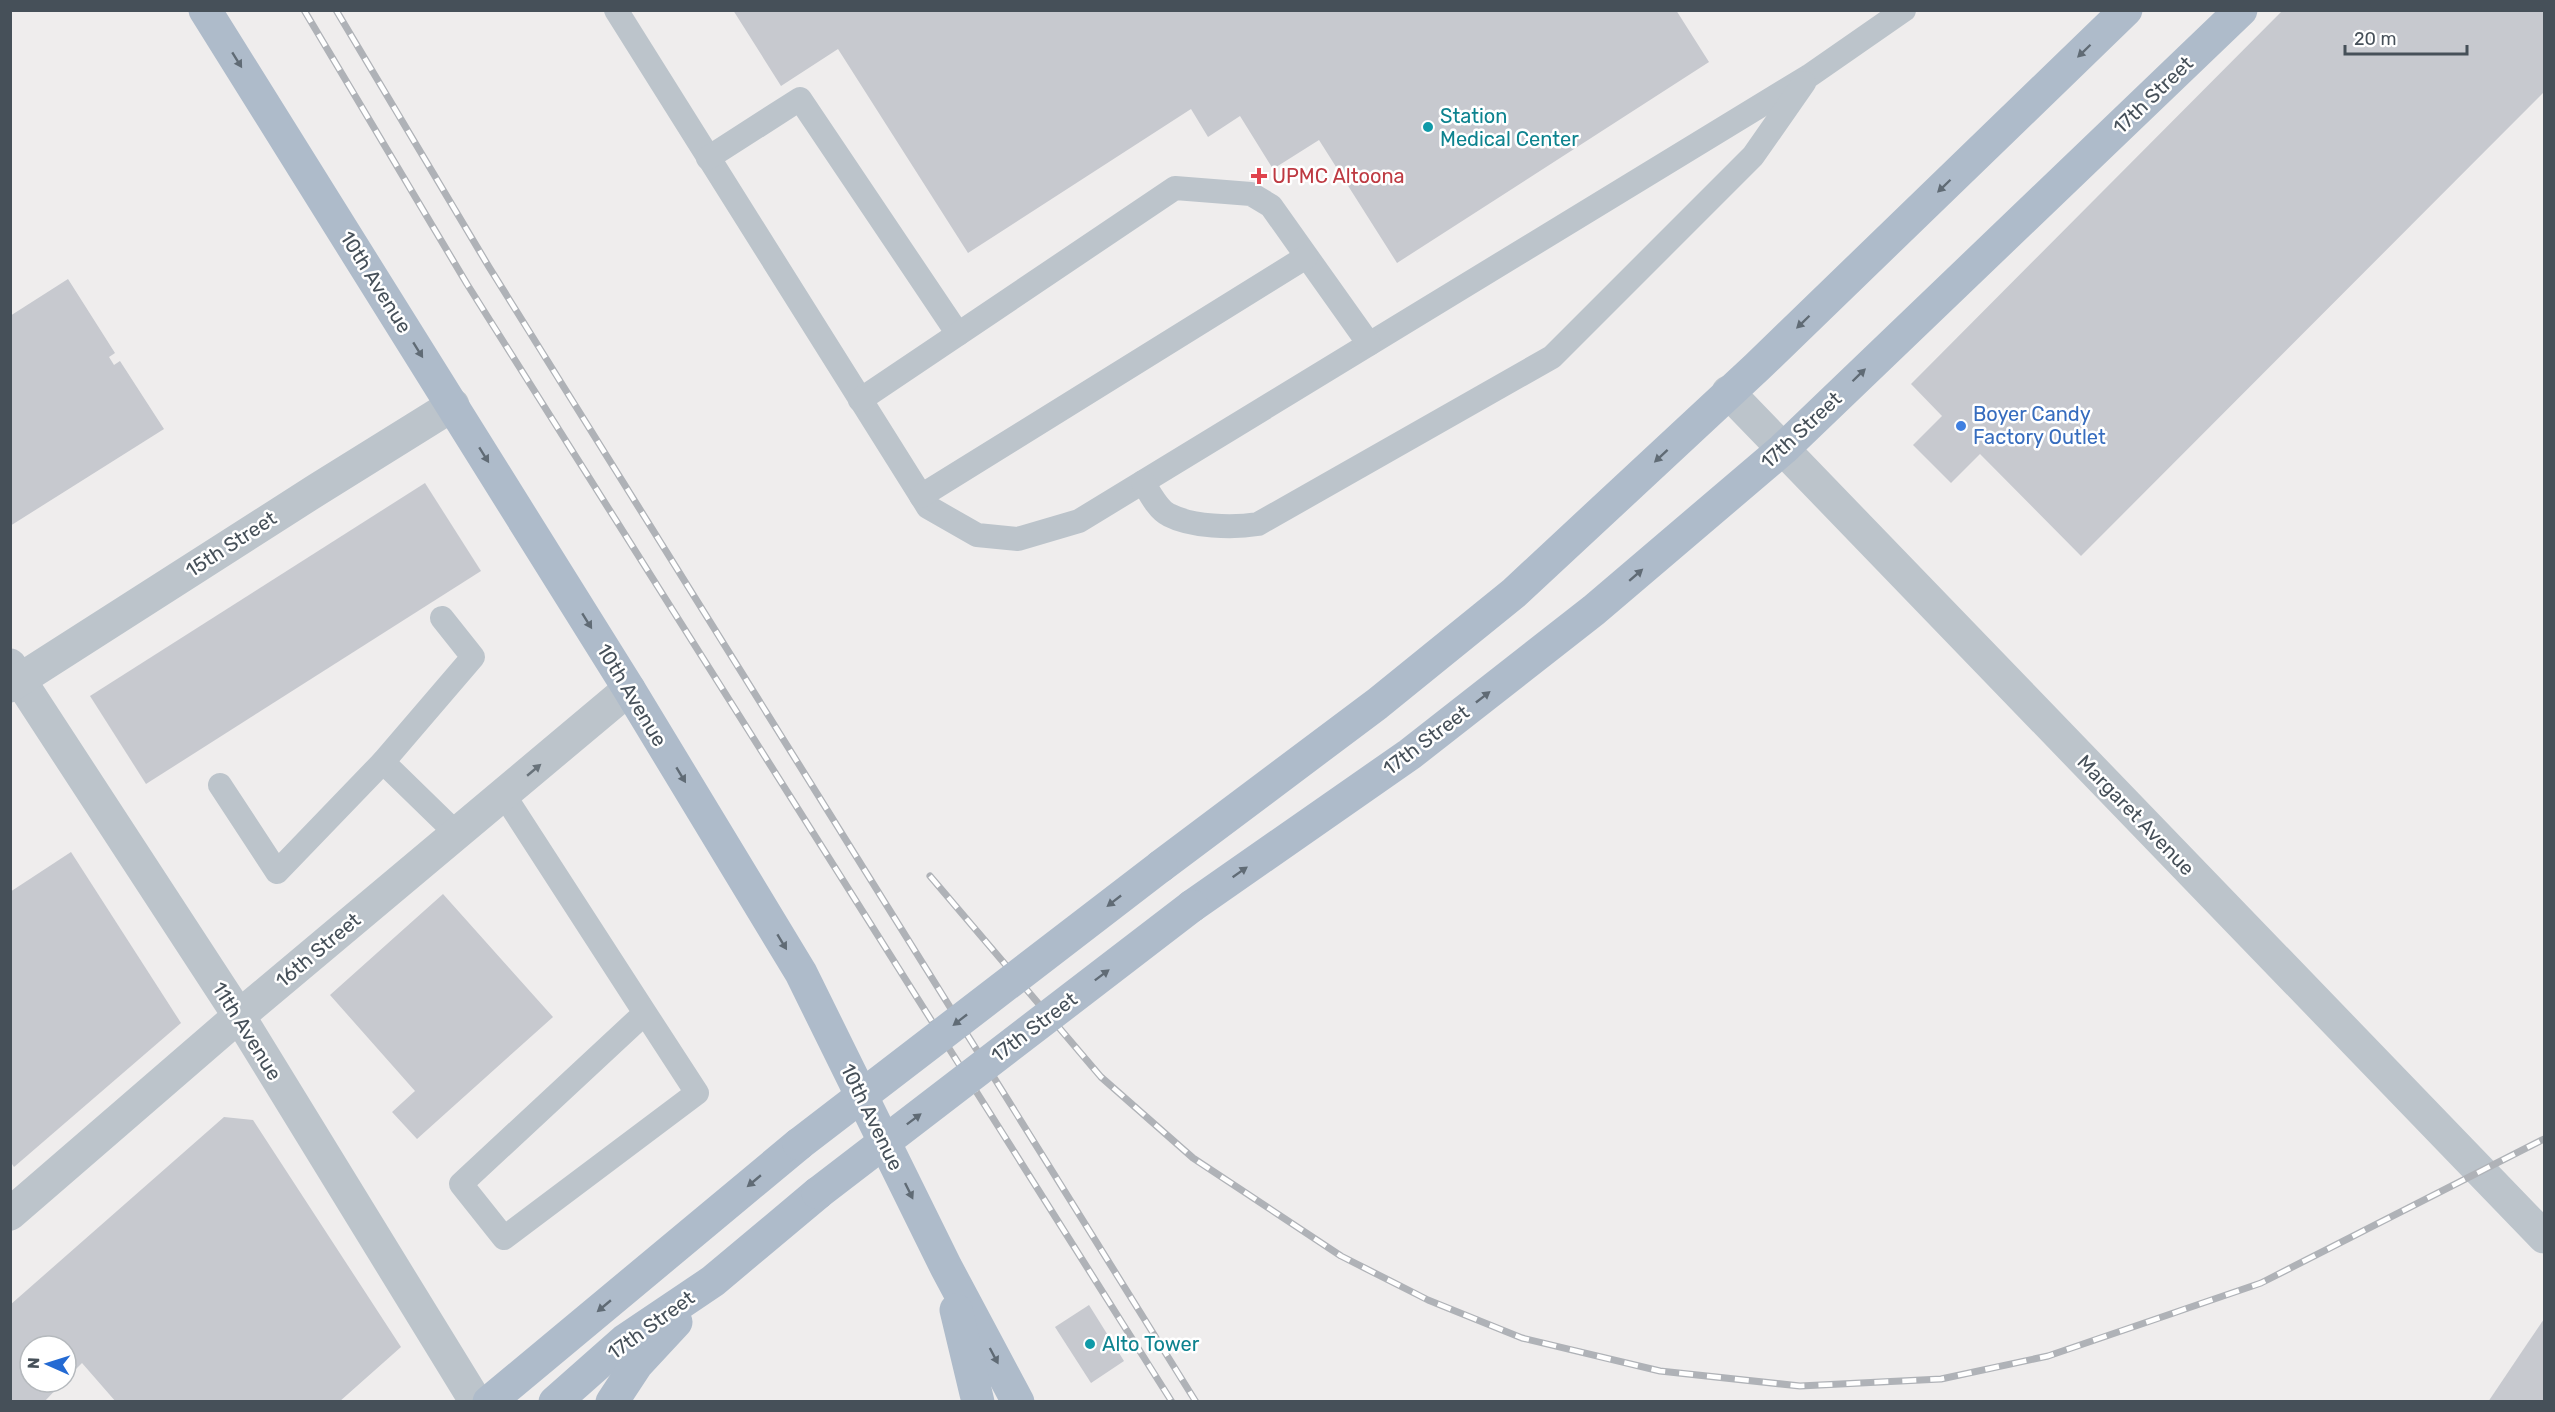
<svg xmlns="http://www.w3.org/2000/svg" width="2555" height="1412" viewBox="0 0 2555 1412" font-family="Rubik,sans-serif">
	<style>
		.building { fill: #c7c9cf }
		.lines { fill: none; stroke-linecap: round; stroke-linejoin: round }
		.lane { stroke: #bcc4cb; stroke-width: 24 }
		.street { stroke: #bcc4cb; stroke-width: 33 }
		.primary { stroke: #aebbca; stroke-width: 33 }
		.rail-casing { stroke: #afb2b7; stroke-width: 7 }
		.rail { stroke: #fff; stroke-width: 4.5; stroke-dasharray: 14; stroke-linecap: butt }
		.primary-bridge { stroke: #aebbca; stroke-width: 33 }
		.oneway { fill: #606b75 }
		.oneway2 { fill: #69737b }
		.culture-dot { fill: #0f9aa8; stroke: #fff; stroke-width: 2 }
		.health-dot { fill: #e0444e; stroke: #fff; stroke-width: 2 }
		.shop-dot { fill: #3f7fe0; stroke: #fff; stroke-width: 2 }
		.labels { text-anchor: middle; stroke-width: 5; stroke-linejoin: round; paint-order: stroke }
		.street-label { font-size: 20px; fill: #465059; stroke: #fff }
		.culture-label { font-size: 20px; fill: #0d838f; stroke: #fff; text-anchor: start }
		.health-label { font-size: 20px; fill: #be3a42; stroke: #fff; text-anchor: start }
		.shop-label { font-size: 20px; fill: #366cbe; stroke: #fff; text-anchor: start }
	</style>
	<rect width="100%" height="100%" fill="#efeded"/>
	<g class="building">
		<path d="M 733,10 L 1676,10 L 1709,62 L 1397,263 L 1319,140 L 1273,169 L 1240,116 L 1208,137 L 1191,109 L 968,253 L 838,49 L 781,86 Z"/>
		<path d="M 2283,10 L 2544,10 L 2544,92 L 2081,556 L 1980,454 L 1951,483 L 1913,445 L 1942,416 L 1911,384 Z"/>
		<path d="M 68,279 L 115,353 L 109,357 L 114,365 L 120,361 L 164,429 L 10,526 L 10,316 Z"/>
		<path d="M 425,483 L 481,571 L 146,784 L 90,696 Z"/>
		<path d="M 71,852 L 181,1023 L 14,1167 L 10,1161 L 10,892 Z"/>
		<path d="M 443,894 L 553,1017 L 417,1139 L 392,1112 L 415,1091 L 330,995 Z"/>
		<path d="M 224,1117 L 253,1120 L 401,1347 L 339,1402 L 116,1402 L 82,1363 L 66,1379 L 66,1346 L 30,1346 L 30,1382 L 63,1382 L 44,1402 L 10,1402 L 10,1305 Z"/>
		<path d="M 1089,1305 L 1124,1361 L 1091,1383 L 1055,1327 Z"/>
		<path d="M 2544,1319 L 2544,1402 L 2488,1402 L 2529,1341 Z"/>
	</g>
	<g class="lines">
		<g class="lane">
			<path d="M 616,10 L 928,507 L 977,535 L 1018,539 L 1079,521 L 1809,76 L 1904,10"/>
			<path d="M 708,158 L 800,99 L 958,334"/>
			<path d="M 860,400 L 1175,188 L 1251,194 L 1271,206 L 1369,344"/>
			<path d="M 1143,482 C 1149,492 1158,510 1169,515 C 1192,527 1233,528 1258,524 L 1552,357 L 1753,156 L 1804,83"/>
			<path d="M 921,496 L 1306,257"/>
			<path d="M 383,762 L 457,834"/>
			<path d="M 220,785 L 277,872 L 383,762 L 473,657 L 442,618"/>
			<path d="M 504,795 L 645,1013 L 461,1184 L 504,1238 L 697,1093 L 645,1013"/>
		</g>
		<g class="street">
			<path d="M 1728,392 L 2544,1237"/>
			<path d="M 10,665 L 239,1016 L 476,1402"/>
			<path d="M 10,686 L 318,489 L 453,405"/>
			<path d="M 10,1214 L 239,1016 L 629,689"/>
		</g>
		<g class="primary">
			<path d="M 205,10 L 629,689 L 801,973 L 946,1267 L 1018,1402"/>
			<path d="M 1161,866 L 1377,704 L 1514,593 L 1757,367 L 2126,10"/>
			<path d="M 1192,906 L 1410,754 L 1594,610 L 1783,449 L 2241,10"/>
			<path d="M 956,1310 L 978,1402"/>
			<path d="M 489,1402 L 799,1144"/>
			<path d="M 555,1402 L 624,1341 L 713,1281 L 818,1193"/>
			<path d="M 612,1402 L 637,1364 L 676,1322"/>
		</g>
		<defs>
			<g id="rail">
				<path d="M 304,10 L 467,284 L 1172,1402"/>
				<path d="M 336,10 L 489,267 L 1196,1402"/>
				<path d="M 930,876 L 1101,1077 L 1193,1158 L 1341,1256 L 1428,1300 L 1522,1338 L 1660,1371 L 1800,1386 L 1941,1379 L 2048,1356 L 2261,1283 L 2544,1139"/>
			</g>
		</defs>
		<use href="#rail" class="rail-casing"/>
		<use href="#rail" class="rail"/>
		<g class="primary-bridge">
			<path d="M 799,1144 L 1161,866"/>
			<path d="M 818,1193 L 1192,906"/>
		</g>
	</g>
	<defs><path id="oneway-solid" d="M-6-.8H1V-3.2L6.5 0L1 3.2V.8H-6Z" transform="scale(1.5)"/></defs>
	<g class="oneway">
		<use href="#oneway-solid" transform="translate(2084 51) rotate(136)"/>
		<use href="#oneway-solid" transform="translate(237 60) rotate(58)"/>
		<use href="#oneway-solid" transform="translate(1944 186) rotate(136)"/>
		<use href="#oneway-solid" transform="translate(1803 322) rotate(136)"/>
		<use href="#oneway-solid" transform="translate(418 350) rotate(58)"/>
		<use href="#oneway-solid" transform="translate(1859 375) rotate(-44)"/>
		<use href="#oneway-solid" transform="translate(484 455) rotate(58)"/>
		<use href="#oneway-solid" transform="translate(1661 456) rotate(137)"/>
		<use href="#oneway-solid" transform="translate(1636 575) rotate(-41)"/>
		<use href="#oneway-solid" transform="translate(587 621) rotate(58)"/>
		<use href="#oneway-solid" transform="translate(1483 697) rotate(-38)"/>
		<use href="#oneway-solid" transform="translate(681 775) rotate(59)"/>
		<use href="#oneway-solid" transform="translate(1240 872) rotate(-35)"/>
		<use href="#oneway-solid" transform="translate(1114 901) rotate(142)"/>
		<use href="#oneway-solid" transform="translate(782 942) rotate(59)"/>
		<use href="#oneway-solid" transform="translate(1102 975) rotate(-37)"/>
		<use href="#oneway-solid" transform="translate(960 1020) rotate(142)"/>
		<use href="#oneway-solid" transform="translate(914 1119) rotate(-37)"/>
		<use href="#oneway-solid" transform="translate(754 1181) rotate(140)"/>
		<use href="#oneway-solid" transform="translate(909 1191) rotate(64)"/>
		<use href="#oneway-solid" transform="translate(604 1306) rotate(140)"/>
		<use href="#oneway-solid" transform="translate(994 1356) rotate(62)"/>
	</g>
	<use class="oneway2" href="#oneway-solid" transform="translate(534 770) rotate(-40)"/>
	<g class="culture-dot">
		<circle cx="1428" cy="127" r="6"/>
		<circle cx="1090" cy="1344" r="6"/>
	</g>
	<path class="health-dot" d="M1256 167h6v6h6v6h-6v6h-6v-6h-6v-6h6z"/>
	<circle class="shop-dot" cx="1961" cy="426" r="6"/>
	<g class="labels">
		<g class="street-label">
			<text transform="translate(2153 95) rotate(-44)" y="7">17th Street</text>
			<text transform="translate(376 282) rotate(58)" y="7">10th Avenue</text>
			<text transform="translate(1801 430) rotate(-43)" y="7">17th Street</text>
			<text transform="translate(231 544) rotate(-33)" y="7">15th Street</text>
			<text transform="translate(632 695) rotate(59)" y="7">10th Avenue</text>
			<text transform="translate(1426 740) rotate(-37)" y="7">17th Street</text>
			<text transform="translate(2136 815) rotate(46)" y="7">Margaret Avenue</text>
			<text transform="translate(318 950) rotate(-40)" y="7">16th Street</text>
			<text transform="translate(1034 1027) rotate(-37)" y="7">17th Street</text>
			<text transform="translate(247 1031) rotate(58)" y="7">11th Avenue</text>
			<text transform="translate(872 1117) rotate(64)" y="7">10th Avenue</text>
			<text transform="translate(651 1325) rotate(-36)" y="7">17th Street</text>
		</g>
		<g class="culture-label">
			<text x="1440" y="123">Station<tspan x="1440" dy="23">Medical Center</tspan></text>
			<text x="1102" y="1351">Alto Tower</text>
		</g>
		<g class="health-label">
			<text x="1272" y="183">UPMC Altoona</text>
		</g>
		<g class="shop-label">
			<text x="1973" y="421">Boyer Candy<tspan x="1973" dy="23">Factory Outlet</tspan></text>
		</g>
	</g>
	<rect width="2555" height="1412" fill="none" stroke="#465059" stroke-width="24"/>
	<g transform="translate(48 1364) rotate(273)"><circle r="28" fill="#ffffff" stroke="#b5b9bd" stroke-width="1.5"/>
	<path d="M0-4.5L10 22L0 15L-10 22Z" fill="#246ad3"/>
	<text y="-9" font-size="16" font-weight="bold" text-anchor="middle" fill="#465059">N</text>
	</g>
	<path d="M2345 45v9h122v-9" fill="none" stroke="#465059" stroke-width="3"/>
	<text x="2354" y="45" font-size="18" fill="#465059" stroke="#ffffff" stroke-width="4.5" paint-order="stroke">20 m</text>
</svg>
